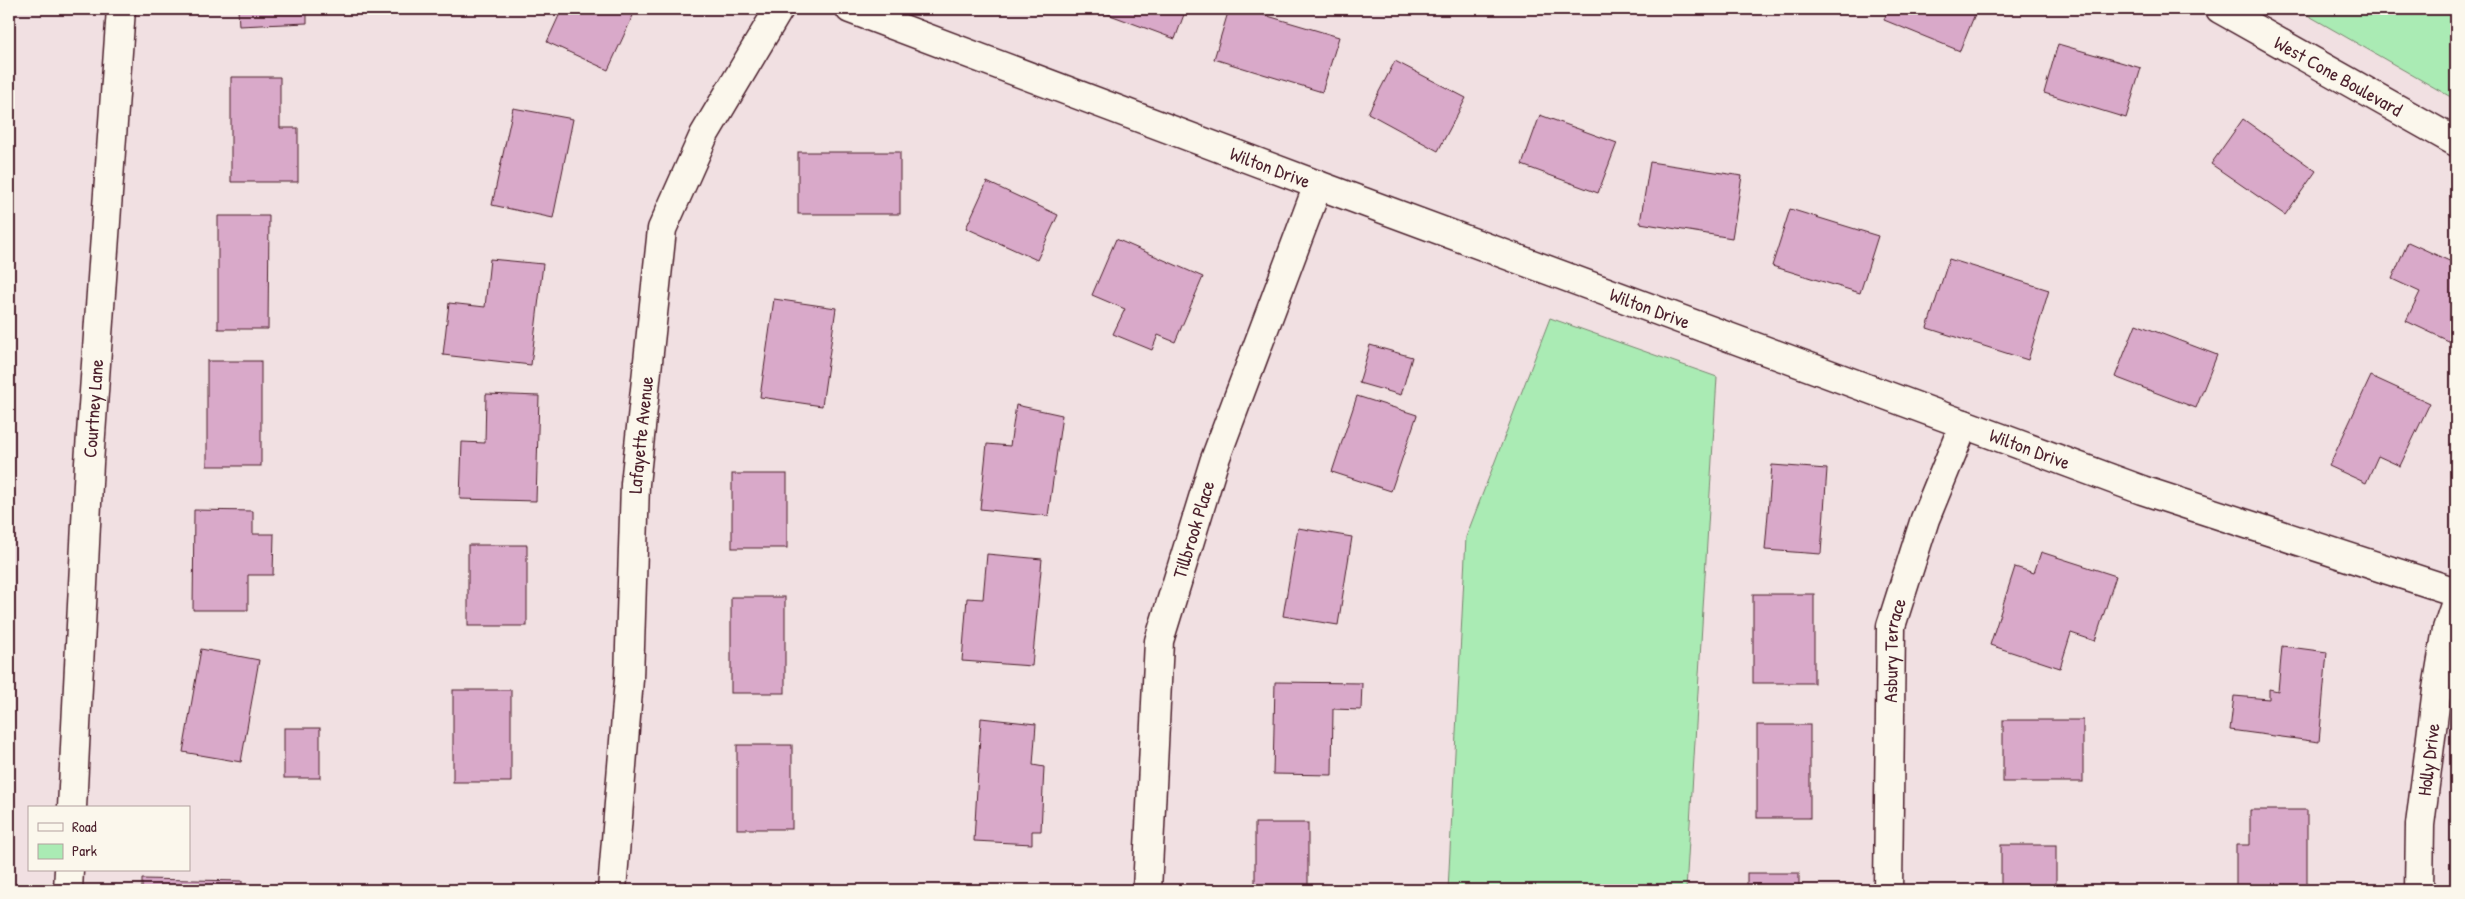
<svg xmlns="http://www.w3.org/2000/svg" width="2465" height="899" viewBox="0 0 2465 899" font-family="'Patrick Hand',sans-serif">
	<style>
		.green { fill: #aaebb4; stroke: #7a8570 }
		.building { fill: #d9a9c9; stroke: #4a1f2b }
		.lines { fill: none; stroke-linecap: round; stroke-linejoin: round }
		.street-casing { stroke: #4a1f2b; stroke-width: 31 }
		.primary-casing { stroke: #4a1f2b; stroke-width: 31 }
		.street { stroke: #fbf7ec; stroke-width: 28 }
		.primary { stroke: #fbf7ec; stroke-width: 28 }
		.labels { text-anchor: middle; stroke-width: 4.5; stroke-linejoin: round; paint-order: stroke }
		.street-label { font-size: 19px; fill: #4a1f2b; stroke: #fbf7ec }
	</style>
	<rect width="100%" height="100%" fill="#f1e0e2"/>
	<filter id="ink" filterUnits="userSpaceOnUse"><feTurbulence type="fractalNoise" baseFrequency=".02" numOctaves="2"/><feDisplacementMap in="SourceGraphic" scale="10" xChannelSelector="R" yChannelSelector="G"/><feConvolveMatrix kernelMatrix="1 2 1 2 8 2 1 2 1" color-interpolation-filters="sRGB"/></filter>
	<g filter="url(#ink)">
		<g class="green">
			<path d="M 2297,9 L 2456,9 L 2456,100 Z"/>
			<path d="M 1550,318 L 1717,377 L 1686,890 L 1448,890 L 1466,537 Z"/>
		</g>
		<g class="building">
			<path d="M 238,9 L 307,9 L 307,23 L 239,26 Z"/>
			<path d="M 562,9 L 636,9 L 608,70 L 547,42 Z"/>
			<path d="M 1094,9 L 1186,9 L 1175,39 Z"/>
			<path d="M 1229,9 L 1244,9 L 1339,37 L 1322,92 L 1214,59 Z"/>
			<path d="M 1888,9 L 1977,9 L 1960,51 L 1884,20 Z"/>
			<path d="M 2058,44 L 2141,68 L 2126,118 L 2044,93 Z"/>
			<path d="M 1395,61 L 1466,98 L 1438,151 L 1368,113 Z"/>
			<path d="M 231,77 L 280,77 L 280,128 L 298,128 L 298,182 L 231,182 Z"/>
			<path d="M 513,108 L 573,119 L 553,218 L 492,205 Z"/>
			<path d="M 1540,115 L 1617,143 L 1598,193 L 1522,165 Z"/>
			<path d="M 2243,119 L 2316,171 L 2285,215 L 2211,164 Z"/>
			<rect x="798" y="152" width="102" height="62"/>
			<path d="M 1650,162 L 1742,176 L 1732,238 L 1640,223 Z"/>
			<path d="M 987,182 L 1058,215 L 1037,260 L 966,228 Z"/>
			<path d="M 1790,209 L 1878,236 L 1860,293 L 1772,266 Z"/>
			<path d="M 218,216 L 269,216 L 268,329 L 218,329 Z"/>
			<path d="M 1116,239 L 1203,277 L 1175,342 L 1158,335 L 1152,350 L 1113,334 L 1125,309 L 1092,295 Z"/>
			<path d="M 2408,242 L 2456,264 L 2456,337 L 2453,343 L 2406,321 L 2420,292 L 2392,279 Z"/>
			<path d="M 490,259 L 543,264 L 531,365 L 443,355 L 449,303 L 485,307 Z"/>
			<path d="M 1949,259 L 2049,290 L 2028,360 L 1927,328 Z"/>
			<path d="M 774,299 L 836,308 L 822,406 L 760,397 Z"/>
			<path d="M 2136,324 L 2217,355 L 2196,408 L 2115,377 Z"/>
			<path d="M 1370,345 L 1412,357 L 1401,395 L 1359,383 Z"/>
			<rect x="207" y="361" width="54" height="105"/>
			<path d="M 2371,376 L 2430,403 L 2400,466 L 2378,456 L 2366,483 L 2329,466 Z"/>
			<path d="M 486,394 L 539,396 L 536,501 L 460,499 L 462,442 L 485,443 Z"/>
			<path d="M 1357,396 L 1417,415 L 1391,491 L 1332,472 Z"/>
			<path d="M 1016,405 L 1062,415 L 1048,516 L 980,509 L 987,444 L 1010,446 Z"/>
			<path d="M 1772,465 L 1827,469 L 1821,554 L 1765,550 Z"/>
			<rect x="732" y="474" width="55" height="74"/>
			<path d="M 194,510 L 253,511 L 253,534 L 274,534 L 273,575 L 248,575 L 248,610 L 193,610 Z"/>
			<path d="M 1298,528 L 1352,537 L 1338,625 L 1283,616 Z"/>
			<rect x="468" y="545" width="59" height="81"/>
			<path d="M 2041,552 L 2116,576 L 2095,641 L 2071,633 L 2060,668 L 1990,645 L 2015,567 L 2034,573 Z"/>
			<path d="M 987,554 L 1042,559 L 1032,666 L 962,661 L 967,598 L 983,599 Z"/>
			<rect x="1753" y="594" width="61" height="89"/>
			<rect x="731" y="597" width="54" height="96"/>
			<path d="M 2282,646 L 2327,652 L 2319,742 L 2230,730 L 2234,696 L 2269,699 L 2269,689 L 2278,691 Z"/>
			<path d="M 201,649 L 259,660 L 241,762 L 183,752 Z"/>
			<path d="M 1275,682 L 1362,683 L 1361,710 L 1333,709 L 1332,775 L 1273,774 Z"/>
			<rect x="453" y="690" width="58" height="92"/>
			<path d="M 981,718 L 1036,724 L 1033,765 L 1044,767 L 1041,831 L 1032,831 L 1032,844 L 974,841 Z"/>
			<rect x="2003" y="720" width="80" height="62"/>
			<rect x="1757" y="725" width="53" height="93"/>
			<rect x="284" y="728" width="36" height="50"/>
			<rect x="737" y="745" width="55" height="84"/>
			<path d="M 2250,810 L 2307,810 L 2307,890 L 2236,890 L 2236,845 L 2250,845 Z"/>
			<rect x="1255" y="823" width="53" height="67"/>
			<rect x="2001" y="845" width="55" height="45"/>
			<rect x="1747" y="873" width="52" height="17"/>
			<path d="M 142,879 L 242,881 L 242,890 L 142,890 Z"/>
			<rect x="978" y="888" width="52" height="2"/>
		</g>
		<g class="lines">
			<defs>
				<g id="street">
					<path id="s1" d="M 850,9 L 1318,185 L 2142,490 L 2456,592"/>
					<path id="s2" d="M 72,808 L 89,463 L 121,9"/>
					<path d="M 68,890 L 69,870"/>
					<path id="s3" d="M 612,890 L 629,679 L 635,484 L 662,229 L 704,135 L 779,9"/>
					<path id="s4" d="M 1147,890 L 1159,641 L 1214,462 L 1318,185"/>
					<path id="s5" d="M 1888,890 L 1891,626 L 1925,519 L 1964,424"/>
					<path id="s6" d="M 2419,890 L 2420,825 L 2437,689 L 2447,629 L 2456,602"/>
				</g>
				<g id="primary">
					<path id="s7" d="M 2220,9 L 2456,142"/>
				</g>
			</defs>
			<use href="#street" class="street-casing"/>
			<use href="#primary" class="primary-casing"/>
			<use href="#street" class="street"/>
			<use href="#primary" class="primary"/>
		</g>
	</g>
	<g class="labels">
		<g class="street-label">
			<text dy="7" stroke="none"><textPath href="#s7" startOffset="136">West Cone Boulevard</textPath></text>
			<text dy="7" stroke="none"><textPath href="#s1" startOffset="449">Wilton Drive</textPath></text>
			<text dy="7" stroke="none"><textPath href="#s1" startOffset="854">Wilton Drive</textPath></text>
			<text dy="7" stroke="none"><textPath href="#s2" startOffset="400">Courtney Lane</textPath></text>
			<text dy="7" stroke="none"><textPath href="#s3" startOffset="456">Lafayette Avenue</textPath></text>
			<text dy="7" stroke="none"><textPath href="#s1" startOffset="1259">Wilton Drive</textPath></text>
			<text dy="7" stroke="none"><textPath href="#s4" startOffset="366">Tillbrook Place</textPath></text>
			<text dy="7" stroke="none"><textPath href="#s5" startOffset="240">Asbury Terrace</textPath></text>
			<text dy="7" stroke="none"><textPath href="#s6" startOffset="131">Holly Drive</textPath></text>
		</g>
	</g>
	<rect width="2465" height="899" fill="none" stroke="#fbf7ec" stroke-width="30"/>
	<rect x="15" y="15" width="2435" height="869" fill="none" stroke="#4a1f2b" stroke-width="2" filter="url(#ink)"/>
	<rect x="28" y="806" width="162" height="65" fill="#fbf7ec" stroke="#b4a19f"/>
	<rect x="38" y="823" width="25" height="8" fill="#fbf7ec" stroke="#b4a19f"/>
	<text x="72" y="832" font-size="15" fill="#4a1f2b">Road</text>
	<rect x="38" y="844" width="25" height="15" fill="#aaebb4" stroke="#b4a19f"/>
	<text x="72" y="856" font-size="15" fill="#4a1f2b">Park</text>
</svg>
